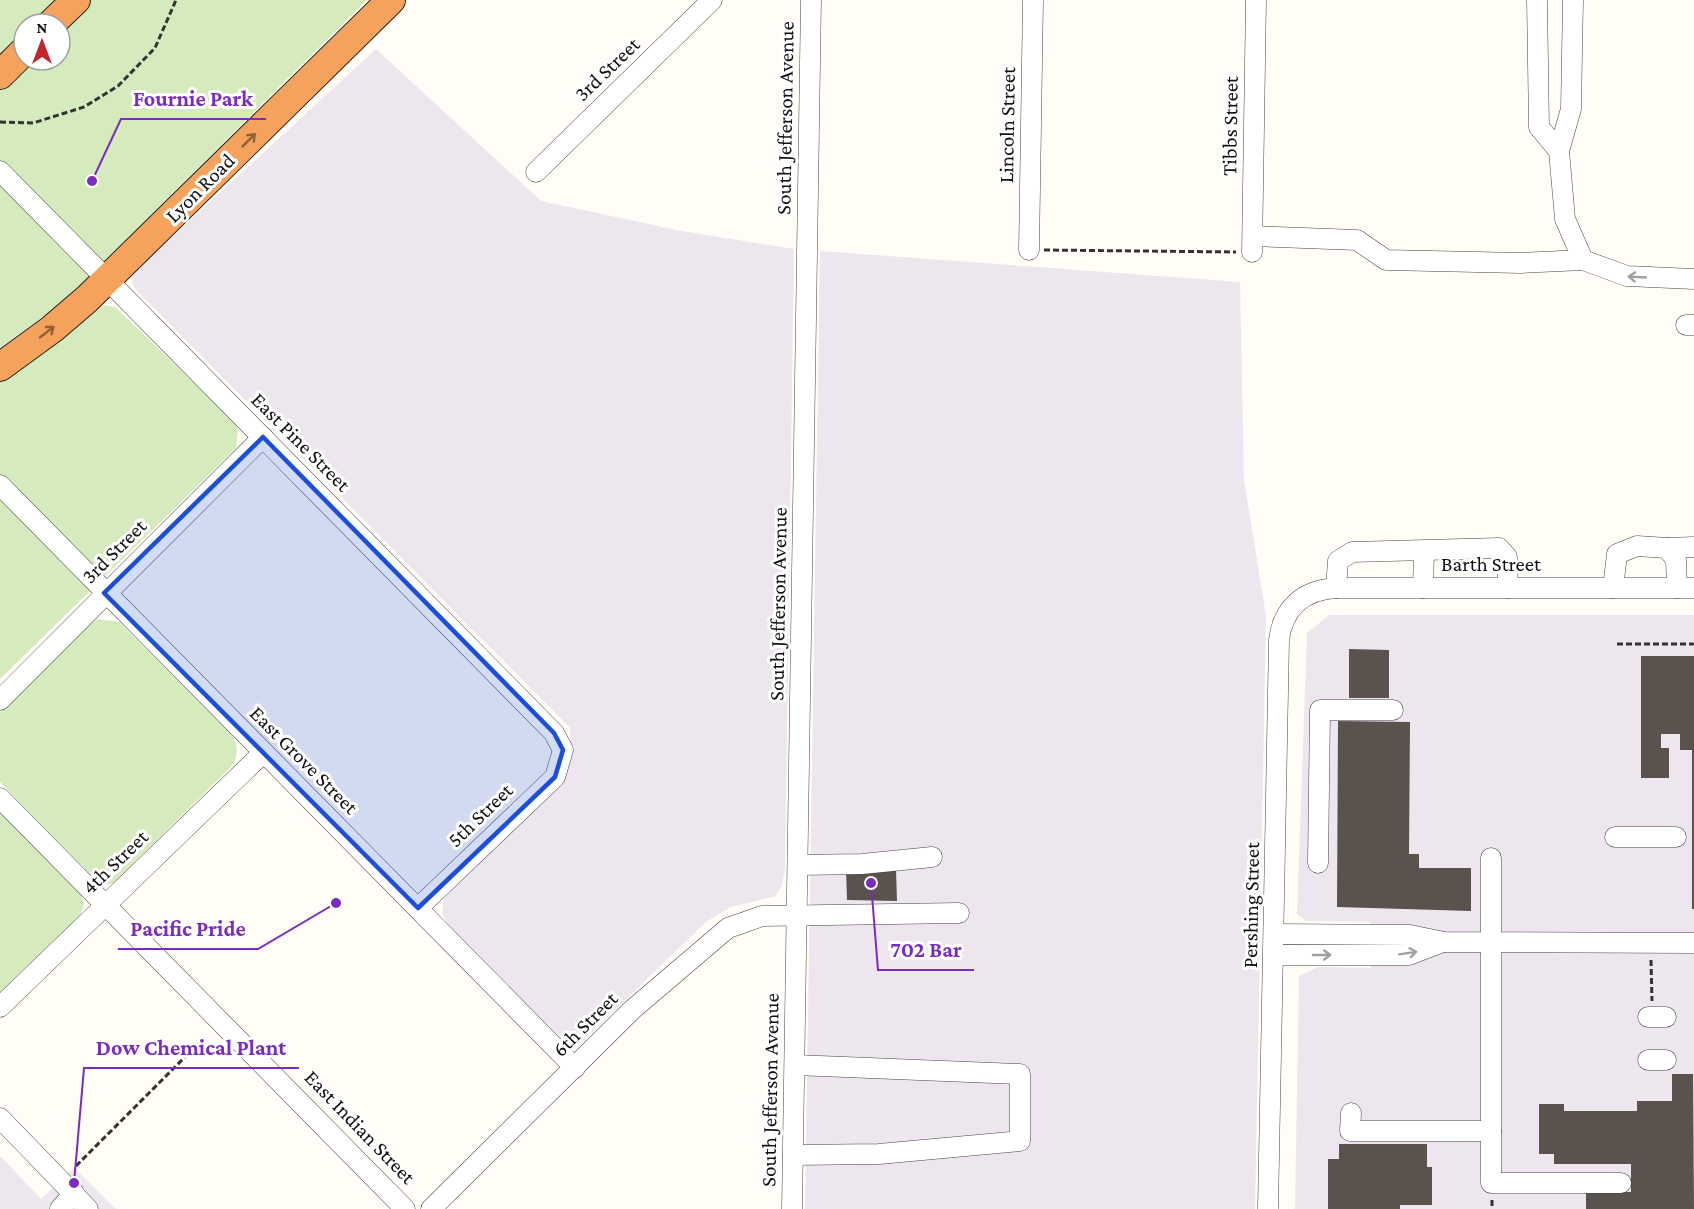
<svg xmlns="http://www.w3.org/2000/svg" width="1694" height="1209" viewBox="0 0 1694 1209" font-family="'Crimson Pro',serif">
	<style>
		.industrial { fill: #eee6ef }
		.green { fill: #d5ebbd; fill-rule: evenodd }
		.building { fill: #5a524d }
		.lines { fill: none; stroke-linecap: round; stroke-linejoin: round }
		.minor-casing { stroke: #444; stroke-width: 21 }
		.highway-casing { stroke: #222; stroke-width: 30 }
		.path { stroke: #333; stroke-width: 3; stroke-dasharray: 6 3; stroke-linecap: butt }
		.minor { stroke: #fff; stroke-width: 20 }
		.highway { stroke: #f5a25d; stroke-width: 28 }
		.oneway { stroke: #8e613b }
		.oneway2 { stroke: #a0a0a0 }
		.marked { fill: #1d4ed8; fill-opacity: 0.2; stroke: #1d4ed8; stroke-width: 4.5; stroke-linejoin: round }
		.labels { text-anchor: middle; stroke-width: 6; stroke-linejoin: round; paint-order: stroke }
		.street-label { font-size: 21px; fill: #111; stroke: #fff }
		.leader { fill: none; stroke: #7b2cbf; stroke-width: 2 }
		.callout-dot { fill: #7b2cbf; stroke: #fff; stroke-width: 2 }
		.callout-label { font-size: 22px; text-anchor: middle; font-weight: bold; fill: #7b2cbf; stroke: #fff; stroke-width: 6; stroke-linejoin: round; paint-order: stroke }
	</style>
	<rect width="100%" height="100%" fill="#fffdf5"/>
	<g class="industrial">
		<path d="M 376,49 L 541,201 L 681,231 L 794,249 L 785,869 L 782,885 L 776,896 L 731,907 L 706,922 L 580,1044 L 573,1045 L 562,1039 L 448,925 L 442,913 L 444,898 L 563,780 L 571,758 L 570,728 L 135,289 L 132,282 L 133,275 L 139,267 Z"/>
		<path d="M 820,251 L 1240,282 L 1244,480 L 1266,616 L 1255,1209 L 805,1209 Z"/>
		<path d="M 1329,615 L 1694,615 L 1694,1209 L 1295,1209 L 1299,976 L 1318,967 L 1371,968 L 1370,922 L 1306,921 L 1297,914 L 1307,633 Z"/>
		<path d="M 0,1156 L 41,1199 L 74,1168 L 116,1209 L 0,1209 Z"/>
	</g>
	<g class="green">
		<path d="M 0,0 L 367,0 L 62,303 L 0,348 ZM 24,24 L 60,24 L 60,60 L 24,60 Z"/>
		<path d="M 104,305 L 115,307 L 234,421 L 238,429 L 236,448 L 0,679 L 0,382 L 50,348 Z"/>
		<path d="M 98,619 L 119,622 L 230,733 C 239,744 239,756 230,768 L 113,883 L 106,885 L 97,881 L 0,782 L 0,712 L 88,625 Z"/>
		<path d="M 0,812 L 80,893 L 84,904 L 80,916 L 0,995 Z"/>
	</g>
	<g class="building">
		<path d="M 1349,649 L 1389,650 L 1389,698 L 1349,698 Z"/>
		<path d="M 1641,656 L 1694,656 L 1694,909 L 1692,909 L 1692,750 L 1680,750 L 1680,734 L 1661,734 L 1661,748 L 1669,748 L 1669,778 L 1641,778 Z"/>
		<path d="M 1338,721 L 1410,722 L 1409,854 L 1419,854 L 1419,868 L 1471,868 L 1471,911 L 1337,907 Z"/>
		<path d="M 846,870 L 896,870 L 897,901 L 847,900 Z"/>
		<path d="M 1672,1074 L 1693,1074 L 1694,1209 L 1586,1209 L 1586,1192 L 1631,1192 L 1631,1164 L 1554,1164 L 1554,1154 L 1539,1154 L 1539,1104 L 1564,1104 L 1564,1111 L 1637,1111 L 1637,1101 L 1672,1101 Z"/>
		<path d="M 1339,1144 L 1427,1144 L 1427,1167 L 1432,1167 L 1432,1205 L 1400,1205 L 1400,1209 L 1328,1209 L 1328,1159 L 1339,1159 Z"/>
	</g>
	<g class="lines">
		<defs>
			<g id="minor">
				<path d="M 1537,0 L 1539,127 L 1559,151"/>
				<path d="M 1573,0 L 1571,109 L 1559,151 L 1565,219 L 1583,260"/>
				<path d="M 0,171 L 554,733 L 563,750 L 555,777 L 418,908"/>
				<path d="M 536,172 L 712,0"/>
				<path d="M 1253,236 L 1357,240 L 1386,260 L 1521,263 L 1583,260 L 1627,276 L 1694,279"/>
				<path d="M 1029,250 L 1033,0"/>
				<path d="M 1252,252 L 1256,0"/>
				<path d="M 1686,325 L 1694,325"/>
				<path d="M 0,485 L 575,1068"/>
				<path d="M 1667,548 L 1694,547"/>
				<path d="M 1336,588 L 1338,561 L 1352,552 L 1499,548 L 1507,557 L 1508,588"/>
				<path d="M 1423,588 L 1424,551"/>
				<path d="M 1613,588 L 1617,554 L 1637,546 L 1667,548 L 1676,560 L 1677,588"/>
				<path d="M 0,700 L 263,437"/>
				<path d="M 0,798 L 405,1209"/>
				<path d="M 1615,837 L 1676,837"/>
				<path d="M 1491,858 L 1491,1183 L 1621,1183"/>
				<path d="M 1318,863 L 1320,710 L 1393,710"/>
				<path d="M 798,865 L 862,864 L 932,857"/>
				<path d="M 1275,934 L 1410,935 L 1444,942 L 1694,943"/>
				<path d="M 1274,955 L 1409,955 L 1443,942"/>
				<path d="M 0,1007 L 263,753"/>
				<path d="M 1648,1017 L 1666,1017"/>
				<path d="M 1648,1060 L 1666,1060"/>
				<path d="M 1351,1113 L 1350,1131 L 1491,1131"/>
				<path d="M 0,1118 L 88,1209"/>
				<path d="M 793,1155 L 879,1154 L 1020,1141 L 1020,1074 L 795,1065"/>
				<path d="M 60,1209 L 74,1193"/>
				<path d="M 431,1209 L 633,1009 L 728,928 L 762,916 L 959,913"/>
				<path d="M 792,1209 L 811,0"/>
				<path d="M 1268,1209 L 1279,640 C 1283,607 1304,590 1336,588 L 1694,588"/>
			</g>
			<g id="highway">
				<path d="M 51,24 L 76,0"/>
				<path d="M 0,75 L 24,51"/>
				<path d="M 0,367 L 52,329 L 87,299 L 391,0"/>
			</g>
		</defs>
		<use href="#minor" class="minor-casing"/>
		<use href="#highway" class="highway-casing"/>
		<g class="path">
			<path d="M 0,122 L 33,123 L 84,107 L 118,86 L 155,48 L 176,0"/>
			<path d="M 1044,250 L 1236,252"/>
			<path d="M 1617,644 L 1694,644"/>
			<path d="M 1651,960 L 1652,1001"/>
			<path d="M 76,1166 L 202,1040"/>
			<path d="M 1492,1200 L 1492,1209"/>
		</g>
		<use href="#minor" class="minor"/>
		<use href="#highway" class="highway"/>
	</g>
	<defs><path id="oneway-shaft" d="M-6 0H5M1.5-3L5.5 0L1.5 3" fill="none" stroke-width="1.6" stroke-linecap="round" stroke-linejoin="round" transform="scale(1.5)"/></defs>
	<g class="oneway">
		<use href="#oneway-shaft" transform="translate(249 140) rotate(-45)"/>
		<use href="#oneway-shaft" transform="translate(47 332) rotate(-38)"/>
	</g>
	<g class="oneway2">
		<use href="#oneway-shaft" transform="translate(1637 277) rotate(-177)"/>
		<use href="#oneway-shaft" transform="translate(1408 953) rotate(-9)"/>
		<use href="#oneway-shaft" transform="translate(1322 955)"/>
	</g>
	<path class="marked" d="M 263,437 L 554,733 L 563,750 L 555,777 L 418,908 L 104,593 Z"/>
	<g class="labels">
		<g class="street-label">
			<text transform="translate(607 69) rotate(-44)" y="7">3rd Street</text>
			<text transform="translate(785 118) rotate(-89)" y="7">South Jefferson Avenue</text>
			<text transform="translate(1007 125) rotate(-89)" y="7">Lincoln Street</text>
			<text transform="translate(1230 126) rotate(-89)" y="7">Tibbs Street</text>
			<text transform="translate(200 188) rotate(-45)" y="7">Lyon Road</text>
			<text transform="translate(301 442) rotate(45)" y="7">East Pine Street</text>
			<text transform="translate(114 551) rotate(-45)" y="7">3rd Street</text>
			<text x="1491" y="571">Barth Street</text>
			<text transform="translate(778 604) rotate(-89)" y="7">South Jefferson Avenue</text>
			<text transform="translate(304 760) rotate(45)" y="7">East Grove Street</text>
			<text transform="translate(480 815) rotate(-44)" y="7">5th Street</text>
			<text transform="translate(115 862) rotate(-44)" y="7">4th Street</text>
			<text transform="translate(1251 905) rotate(-89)" y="7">Pershing Street</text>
			<text transform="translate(585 1024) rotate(-45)" y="7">6th Street</text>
			<text transform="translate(770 1090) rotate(-89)" y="7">South Jefferson Avenue</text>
			<text transform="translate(360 1127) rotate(46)" y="7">East Indian Street</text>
		</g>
	</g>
	<path class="leader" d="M92 181L121 119H266M336 903L258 949H118M871 883L878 970H974M74 1183L84 1068H299"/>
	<g class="callout-dot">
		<circle cx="92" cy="181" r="6"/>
		<circle cx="336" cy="903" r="6"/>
		<circle cx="871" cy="883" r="6"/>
		<circle cx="74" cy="1183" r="6"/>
	</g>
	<g class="callout-label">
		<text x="193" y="106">Fournie Park</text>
		<text x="188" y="936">Pacific Pride</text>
		<text x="926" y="957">702 Bar</text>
		<text x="191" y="1055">Dow Chemical Plant</text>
	</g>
	<g transform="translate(42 42)"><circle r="28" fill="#ffffff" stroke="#a0a0a0" stroke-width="1.5"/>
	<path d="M0-4.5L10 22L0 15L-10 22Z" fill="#c4262e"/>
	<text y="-9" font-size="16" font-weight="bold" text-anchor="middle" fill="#111111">N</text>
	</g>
</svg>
